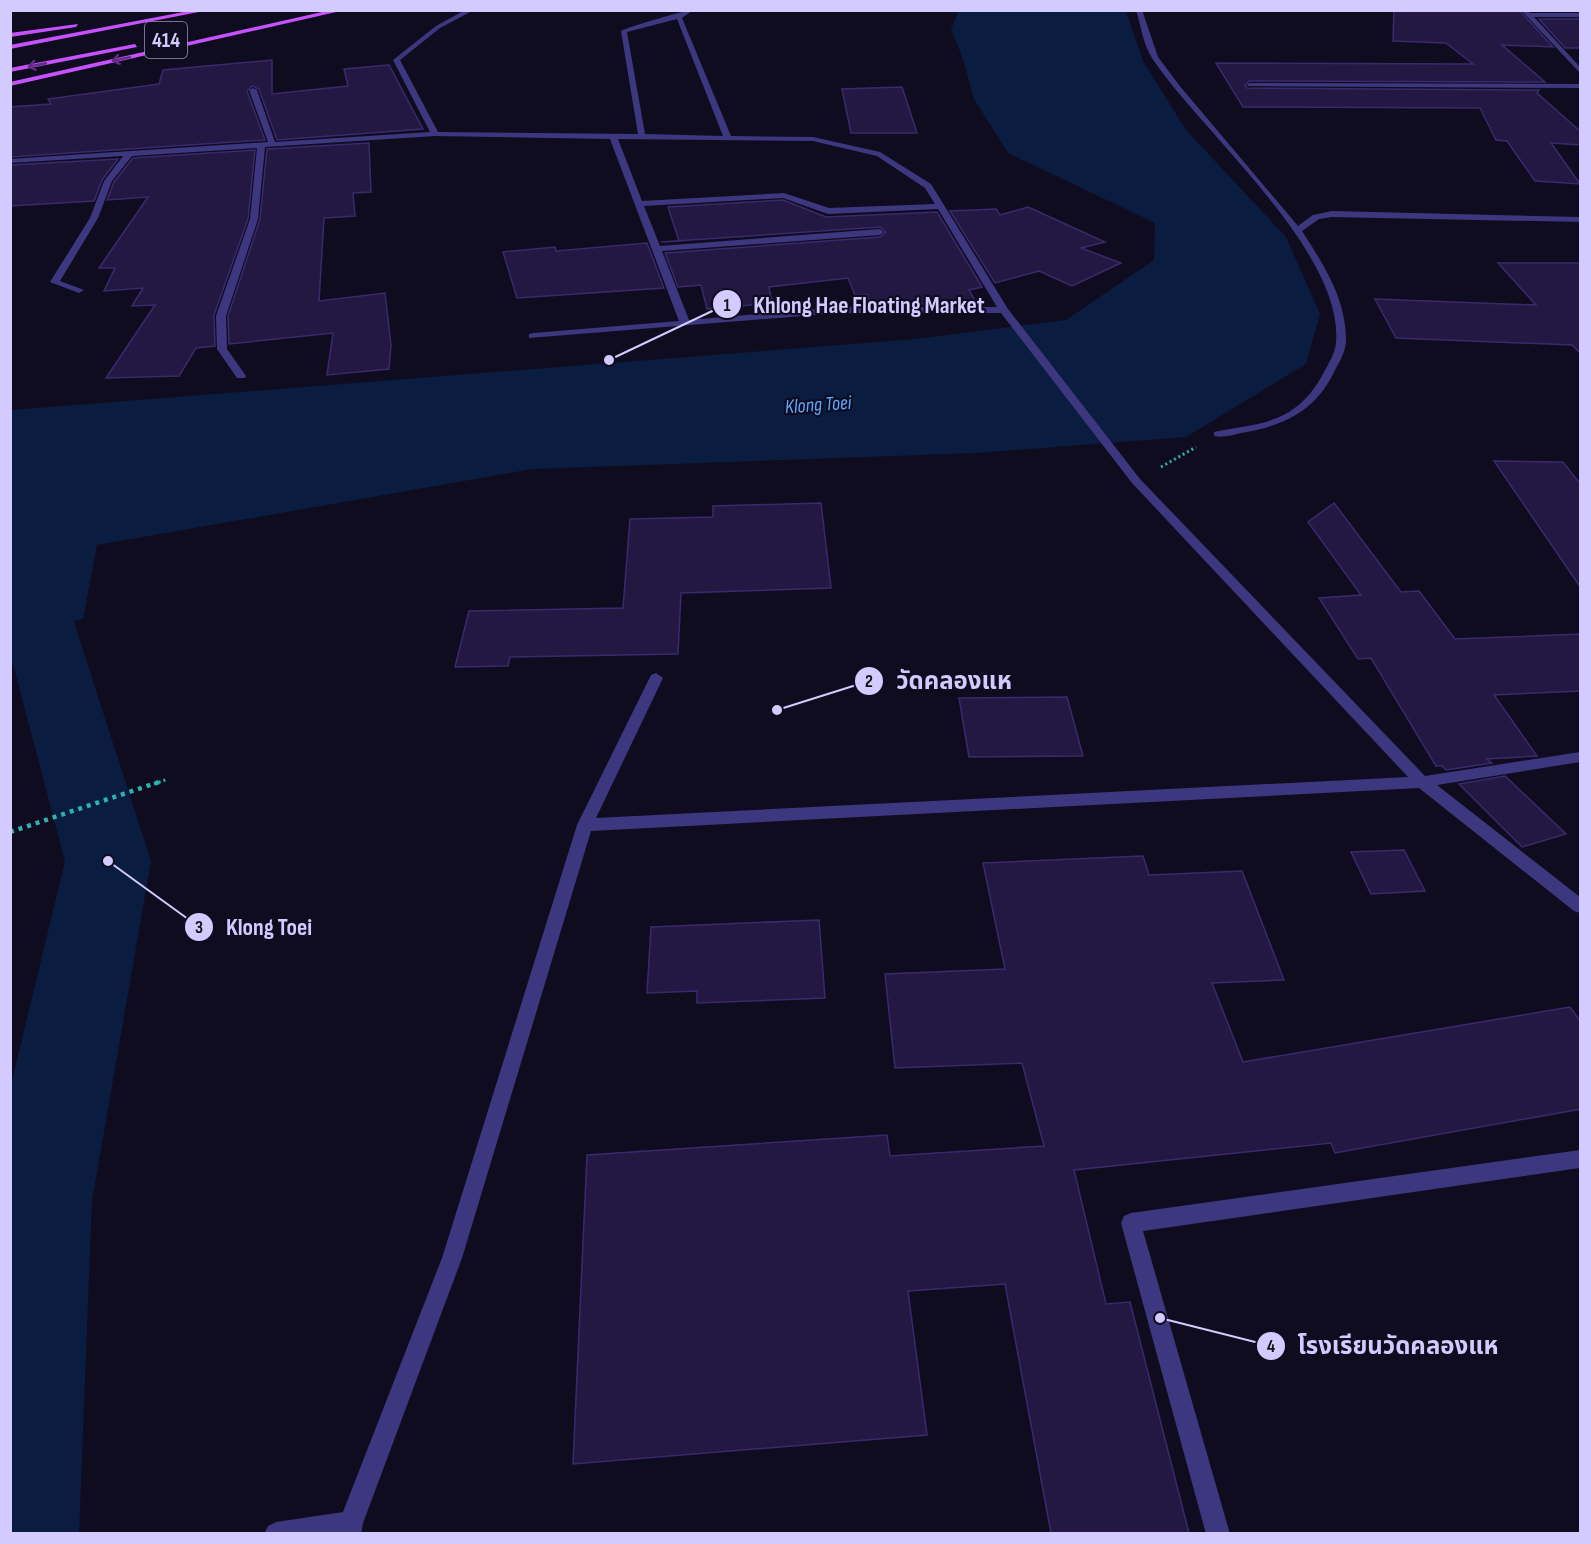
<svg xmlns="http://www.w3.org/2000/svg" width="1591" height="1544" viewBox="0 0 1591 1544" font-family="'Sofia Sans Condensed','Noto Sans Thai',sans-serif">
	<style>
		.water { fill: #0a1c40 }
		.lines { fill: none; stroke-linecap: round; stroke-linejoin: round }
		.river { fill: #0a1c40; fill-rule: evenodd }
		.building { fill: #221841; stroke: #3a2a6d; stroke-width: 1.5 }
		.path-far1 { stroke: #2cb2b0; stroke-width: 3; stroke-dasharray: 2 3; stroke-linecap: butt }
		.path { stroke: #2cb2b0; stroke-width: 4.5; stroke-dasharray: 4 5; stroke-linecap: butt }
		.minor { fill: #3d377f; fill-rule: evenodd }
		.major { fill: #c652ff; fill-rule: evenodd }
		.oneway { stroke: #622c84 }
		.labels { text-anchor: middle; stroke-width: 4.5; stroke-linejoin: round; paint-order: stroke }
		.far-water-label { font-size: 20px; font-style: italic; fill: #59aaff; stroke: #100c20 }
		.shield { fill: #100c20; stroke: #9892bc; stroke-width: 1.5 }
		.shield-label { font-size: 21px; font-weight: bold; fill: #d3cbff }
		.leader { fill: none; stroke: #d3cbff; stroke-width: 2 }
		.callout-dot { fill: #d3cbff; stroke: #100c20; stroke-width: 2 }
		.mark-label { font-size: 18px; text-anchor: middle; font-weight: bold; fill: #111 }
		.callout-label { font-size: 24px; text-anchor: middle; font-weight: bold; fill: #d3cbff; stroke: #100c20; stroke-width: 4.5; stroke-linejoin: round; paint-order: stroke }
	</style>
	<rect width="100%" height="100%" fill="#100c20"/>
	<path class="water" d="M 959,11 L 1126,11 L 1143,61 L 1186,130 L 1286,237 L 1320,314 L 1306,364 L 1186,437 L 977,453 L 533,469 L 97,545 L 83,619 L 11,634 L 11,410 L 916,339 L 1066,320 L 1154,260 L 1155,223 L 1008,153 L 974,99 L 962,56 L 951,29 Z"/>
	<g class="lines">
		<path class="river" d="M 10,506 L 33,512 L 43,526 L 151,861 L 92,1201 L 79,1534 L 10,1534 L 10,1089 L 65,861 L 10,653 Z"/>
	</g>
	<g class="building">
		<path d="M 1394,10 L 1519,10 L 1553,47 L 1502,45 L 1545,82 L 1249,81 L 1245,86 L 1247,88 L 1539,90 L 1537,93 L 1581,132 L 1581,145 L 1551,143 L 1580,184 L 1535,181 L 1507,141 L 1496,140 L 1480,108 L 1243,107 L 1216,63 L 1473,64 L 1446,43 L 1393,41 Z"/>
		<path d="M 1539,19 L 1581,19 L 1581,48 L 1565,48 Z"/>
		<path d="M 272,60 L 272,94 L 348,86 L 344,69 L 389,65 L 423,129 L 277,140 L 259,89 L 252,86 L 247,91 L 265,140 L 10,157 L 10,107 L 51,104 L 48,99 L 159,84 L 163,70 Z"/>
		<path d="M 902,87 L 917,133 L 851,133 L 842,89 Z"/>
		<path d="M 369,143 L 371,192 L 353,193 L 355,216 L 324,218 L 319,301 L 385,293 L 391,345 L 389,369 L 327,375 L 333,333 L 229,344 L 228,316 L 260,219 L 267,149 Z"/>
		<path d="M 255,150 L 248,219 L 214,315 L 215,346 L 196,348 L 179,376 L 106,378 L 155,305 L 132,306 L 143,288 L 104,291 L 115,268 L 99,268 L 148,197 L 107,200 L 114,182 L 133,158 Z"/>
		<path d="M 118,159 L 102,180 L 94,201 L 10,206 L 10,165 Z"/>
		<path d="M 783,200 L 826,217 L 937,212 L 982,287 L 969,290 L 977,304 L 871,304 L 867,295 L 855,295 L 848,278 L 769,287 L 772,303 L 707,309 L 701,285 L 678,287 L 665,253 L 880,237 L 886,232 L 880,227 L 661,242 L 679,241 L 668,207 Z"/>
		<path d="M 1028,207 L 1105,242 L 1081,248 L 1121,263 L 1072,286 L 1039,271 L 995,283 L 950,211 L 996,209 L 1000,215 Z"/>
		<path d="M 647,243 L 664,288 L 517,298 L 503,252 L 555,247 L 556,251 Z"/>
		<path d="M 1498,263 L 1581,263 L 1581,354 L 1572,345 L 1396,338 L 1375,299 L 1536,305 Z"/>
		<path d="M 1494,461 L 1563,462 L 1581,485 L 1581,588 Z"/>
		<path d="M 821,503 L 831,588 L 681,593 L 678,654 L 510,657 L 508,666 L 455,667 L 469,611 L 623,608 L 630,519 L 713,517 L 713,506 Z"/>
		<path d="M 1334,503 L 1401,592 L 1419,591 L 1455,639 L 1581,634 L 1581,691 L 1494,695 L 1537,756 L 1487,759 L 1492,763 L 1446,770 L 1442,766 L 1436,766 L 1371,658 L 1358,659 L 1319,598 L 1361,595 L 1308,522 Z"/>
		<path d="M 1067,697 L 1083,756 L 969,757 L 959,698 Z"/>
		<path d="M 1505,776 L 1566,834 L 1522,847 L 1459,784 Z"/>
		<path d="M 1404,850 L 1425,891 L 1371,894 L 1351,852 Z"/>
		<path d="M 1143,856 L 1149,875 L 1242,871 L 1284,980 L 1212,983 L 1243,1062 L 1570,1007 L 1581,1022 L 1581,1109 L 1335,1153 L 1331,1143 L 1074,1170 L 1106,1304 L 1130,1302 L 1189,1533 L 1051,1533 L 1005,1284 L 908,1291 L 927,1435 L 573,1464 L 587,1155 L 887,1135 L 890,1156 L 1044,1146 L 1022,1063 L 895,1068 L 885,974 L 1005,969 L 983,863 Z"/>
		<path d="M 819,920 L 825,998 L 697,1003 L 697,991 L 647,993 L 651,927 Z"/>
	</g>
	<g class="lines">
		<g class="path-far1">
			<path d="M 1161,467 L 1196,447"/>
			<path d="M 154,784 L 168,779"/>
		</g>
		<path class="path" d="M 10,832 L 159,782"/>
		<g class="minor">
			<path d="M 465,10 L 474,10 L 440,28 L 400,60 L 438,132 L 638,134 L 621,31 C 628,27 686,10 693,10 L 682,18 L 731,136 L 813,137 L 880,152 L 931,184 L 1008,309 L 1140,479 L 1425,776 L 1580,752 L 1580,762 L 1437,785 L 1580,897 L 1580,913 L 1574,911 L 1419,788 L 591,831 L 462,1258 L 363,1523 L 361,1534 L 264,1534 L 268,1526 L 276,1522 L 343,1512 L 442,1258 L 577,825 L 651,675 L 656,673 L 663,678 L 596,818 L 1408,777 L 1132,483 L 1001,313 L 840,313 L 529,338 L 529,334 L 533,333 L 679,321 L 610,139 L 435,136 L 265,147 L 258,219 L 226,316 L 227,349 L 246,376 L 245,378 L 237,378 L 217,349 L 216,316 L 250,219 L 257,148 L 132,156 L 112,181 L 98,218 L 60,281 L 84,290 L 79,293 L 50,282 L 90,218 L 104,181 L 123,156 L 10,163 L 10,159 L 268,142 L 249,90 L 253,88 L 257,90 L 275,142 L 430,132 L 393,60 L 436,26 ZM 677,19 L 723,136 L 645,134 L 627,32 ZM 618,139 L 813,141 L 877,156 L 925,188 L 935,204 L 829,208 L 784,193 L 642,201 ZM 783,198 L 828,214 L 938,209 L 997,307 L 840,307 L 689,320 L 662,251 L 880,235 L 884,232 L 880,229 L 660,246 L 644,206 Z"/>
			<path d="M 1136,10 L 1142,10 L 1158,57 L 1179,85 L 1298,226 L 1313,215 L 1332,211 L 1580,217 L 1580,222 L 1332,217 L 1319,219 L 1302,231 C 1324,265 1346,299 1346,340 C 1346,351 1340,361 1335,370 C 1316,411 1284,426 1241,433 C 1233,435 1223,438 1214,436 L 1214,432 C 1239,426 1266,426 1289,412 C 1304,403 1316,388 1324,372 C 1329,363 1335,353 1336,343 C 1344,251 1201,132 1152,58 C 1143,44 1141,26 1136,10 Z"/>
			<path d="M 1521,10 L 1528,10 L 1530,13 L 1580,13 L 1580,17 L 1534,17 L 1580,67 L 1580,73 Z"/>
			<path d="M 1249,83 L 1580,84 L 1580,88 L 1247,86 Z"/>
			<path d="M 1580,1150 L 1580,1168 L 1143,1231 L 1230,1534 L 1206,1534 L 1121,1223 L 1124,1216 L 1131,1213 Z"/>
		</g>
		<g class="major">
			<path d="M 194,10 L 209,10 L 10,49 L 10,45 Z"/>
			<path d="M 331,10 L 345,10 L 10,86 L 10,82 Z"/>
			<path d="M 78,24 L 76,27 L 10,37 L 10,33 Z"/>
			<path d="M 135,44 L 137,47 L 10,72 L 10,68 Z"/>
		</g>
	</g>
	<defs><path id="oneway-shaft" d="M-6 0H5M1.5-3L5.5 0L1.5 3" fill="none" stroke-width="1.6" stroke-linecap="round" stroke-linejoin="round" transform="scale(1.5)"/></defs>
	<g class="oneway">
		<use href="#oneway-shaft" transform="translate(121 59) rotate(168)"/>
		<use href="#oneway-shaft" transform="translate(37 65) rotate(169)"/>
	</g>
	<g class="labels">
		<g class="far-water-label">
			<text transform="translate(818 404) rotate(-4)" y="7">Klong Toei</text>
		</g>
		<rect class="shield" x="145" y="22" width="42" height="36" rx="4.5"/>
		<g class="shield-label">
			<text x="166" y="47">414</text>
		</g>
	</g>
	<path class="leader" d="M609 360L727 304M777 710L869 681M108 861L199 927M1160 1318L1271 1346"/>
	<g class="callout-dot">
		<circle cx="609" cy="360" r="6"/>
		<circle cx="777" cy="710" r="6"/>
		<circle cx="108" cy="861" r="6"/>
		<circle cx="1160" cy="1318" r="6"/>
		<circle cx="727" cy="304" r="15"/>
		<circle cx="869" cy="681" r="15"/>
		<circle cx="199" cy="927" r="15"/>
		<circle cx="1271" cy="1346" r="15"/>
	</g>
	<g class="mark-label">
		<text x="727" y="311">1</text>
		<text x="869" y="687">2</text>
		<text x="199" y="933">3</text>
		<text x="1271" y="1352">4</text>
	</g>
	<g class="callout-label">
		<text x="869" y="313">Khlong Hae Floating Market</text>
		<text x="954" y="689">วัดคลองแห</text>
		<text x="269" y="935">Klong Toei</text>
		<text x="1398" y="1354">โรงเรียนวัดคลองแห</text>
	</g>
	<rect width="1591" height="1544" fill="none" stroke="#d3cbff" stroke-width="24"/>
</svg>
